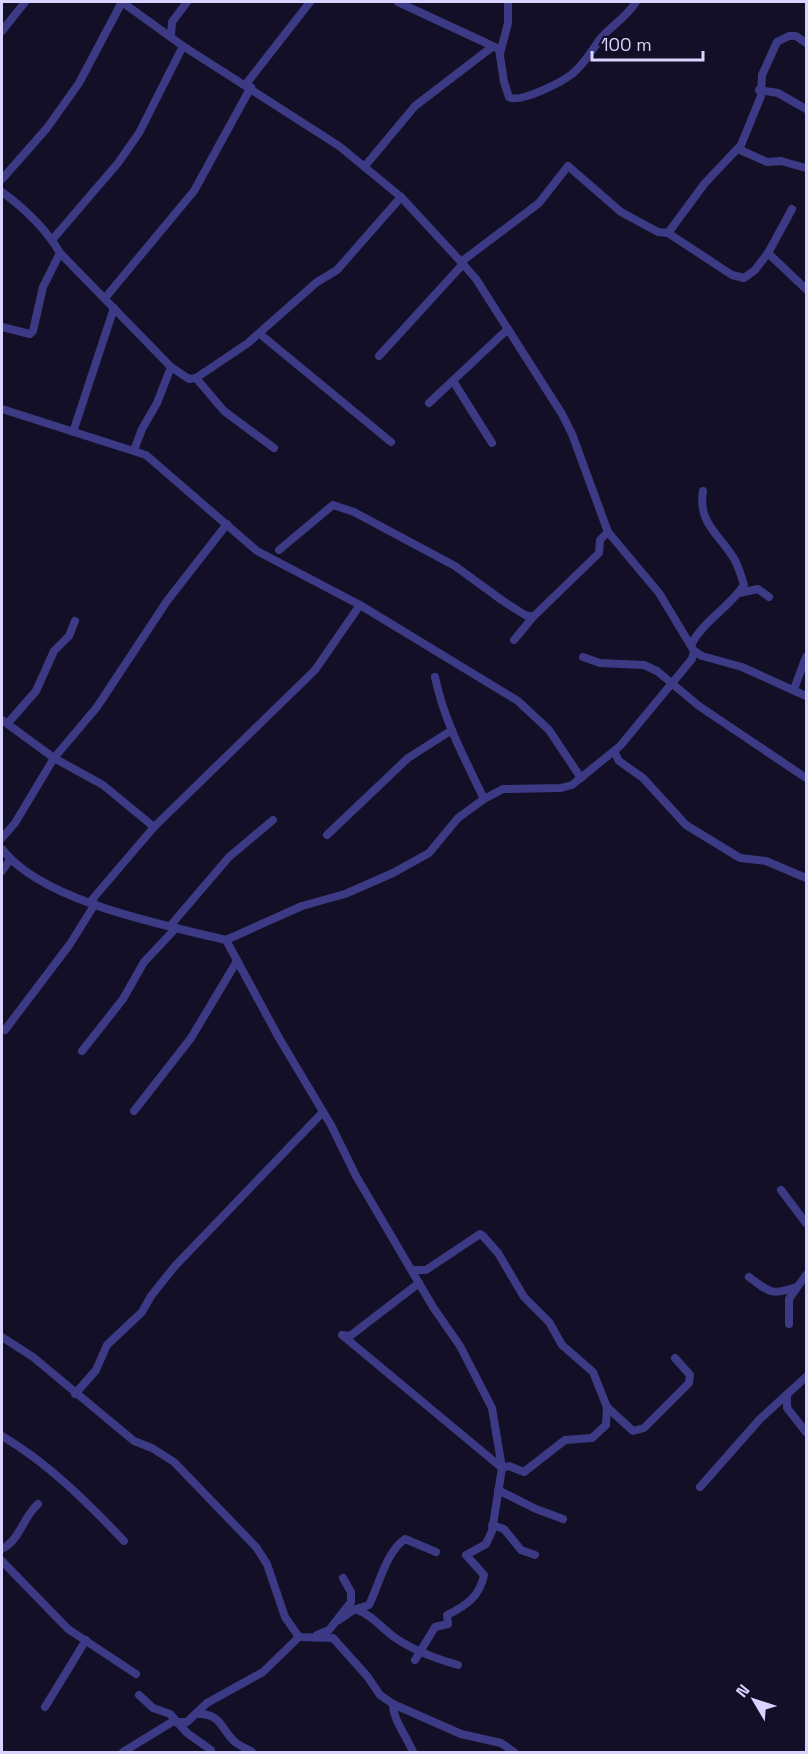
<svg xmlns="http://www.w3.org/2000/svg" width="808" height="1754" viewBox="0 0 808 1754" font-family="'Space Grotesk',sans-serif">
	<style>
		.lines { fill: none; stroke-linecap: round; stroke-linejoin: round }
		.minor { stroke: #3d3a85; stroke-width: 8 }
	</style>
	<rect width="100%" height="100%" fill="#130f26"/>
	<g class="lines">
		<g class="minor">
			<path d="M 122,2 L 183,46 L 339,146 L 401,197 L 463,264 L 476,279 L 562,414 L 572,434 L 608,532 L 659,593 L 694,651 L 702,656 L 742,667 L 806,696"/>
			<path d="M 398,2 L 499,49 L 504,82 L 509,97 C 519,104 562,82 572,74 C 584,65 592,50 601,38 C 612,25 627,17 636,2"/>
			<path d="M 2,31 L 25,2"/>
			<path d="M 171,35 L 172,22 L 187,2"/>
			<path d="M 501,50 L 508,23 L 508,2"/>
			<path d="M 246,84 L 310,2"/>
			<path d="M 759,90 L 778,93 L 806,109"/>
			<path d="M 738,149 L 767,162 L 781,161 L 806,168"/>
			<path d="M 365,166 L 415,106 L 492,47"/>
			<path d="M 2,179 L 47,128 L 79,83 L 122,2"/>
			<path d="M 2,192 C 24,208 46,229 60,253 L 171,367 L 189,379 L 196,378 L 248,343 L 317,282 L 337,270 L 401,197"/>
			<path d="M 668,233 L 732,275 L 744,278 L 755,270 L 768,253 L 806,289"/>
			<path d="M 52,240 L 118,163 L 139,133 L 183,46"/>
			<path d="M 768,253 L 792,209"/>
			<path d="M 461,262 L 539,203 L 568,166 L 621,212 L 658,232 L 668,233 L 705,183 L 741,145 L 761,96 L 762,75 L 777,42 L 789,36 L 796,36 L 806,43"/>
			<path d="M 105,298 L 194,191 L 251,87"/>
			<path d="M 2,327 L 30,334 L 33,331 L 43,287 L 60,253"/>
			<path d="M 260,334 L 391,442"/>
			<path d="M 379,356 L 463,264"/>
			<path d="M 196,378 L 224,411 L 274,448"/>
			<path d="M 453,381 L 492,443"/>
			<path d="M 429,403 L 508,329"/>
			<path d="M 2,409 L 146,455 L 257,551 L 360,605 L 518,701 L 549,730 L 581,778"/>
			<path d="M 73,432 L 114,308"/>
			<path d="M 134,450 L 142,429 L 157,403 L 171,367"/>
			<path d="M 279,550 L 333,505 L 354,512 L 455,566 L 503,601 L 525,615 L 533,617 L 599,553 L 600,540 L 608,532"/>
			<path d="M 739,593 L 758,589 L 769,597"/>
			<path d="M 514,640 L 533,617"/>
			<path d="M 691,645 C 703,621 729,608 744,585 C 741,575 738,563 731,554 C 716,532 698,521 703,491"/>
			<path d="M 583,657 L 600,663 L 644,665 L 657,671 L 699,706 L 806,778"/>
			<path d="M 435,677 C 444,721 465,759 484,799"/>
			<path d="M 794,689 L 806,657"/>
			<path d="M 2,720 L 54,758 L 103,785 L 154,827"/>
			<path d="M 8,723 L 36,691 L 54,651 L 69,636 L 75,621"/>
			<path d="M 614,751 L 619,761 L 643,778 L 686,825 L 740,858 L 766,861 L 806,878"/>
			<path d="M 327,835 L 408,758 L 452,730"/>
			<path d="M 2,838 L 15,823 L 54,758 L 97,707 L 167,601 L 227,524"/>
			<path d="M 2,849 C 41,901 163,925 226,940"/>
			<path d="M 2,871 L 10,860"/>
			<path d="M 90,902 L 154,827 L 315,670 L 360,605"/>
			<path d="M 170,926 L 229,857 L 273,820"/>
			<path d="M 5,1030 L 70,944 L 95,904"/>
			<path d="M 82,1051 L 123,999 L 144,962 L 176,928"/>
			<path d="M 134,1111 L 191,1038 L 237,961"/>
			<path d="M 781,1190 L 806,1223"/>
			<path d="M 412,1270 L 426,1270 L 480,1234 L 483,1236 L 498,1253 L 524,1297 L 549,1322 L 562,1345 L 593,1372 L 607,1407 L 633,1431 L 644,1428 L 689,1383 L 690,1375 L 675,1358"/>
			<path d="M 749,1277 C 769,1292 772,1296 796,1287"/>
			<path d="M 419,1283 L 350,1336 L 342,1335 L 502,1468 L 509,1466 L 524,1472 L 565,1440 L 592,1438 L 606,1425 L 607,1407"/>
			<path d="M 789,1324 L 789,1299 L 806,1275"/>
			<path d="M 2,1337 L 33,1357 L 134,1441 L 152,1448 L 174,1462 L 256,1547 L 267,1564 L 285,1617 L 299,1637 L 333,1638 L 367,1676 L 380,1695 L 393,1704 L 461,1734 L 501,1743 L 514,1752"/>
			<path d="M 75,1394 L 96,1370 L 107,1345 L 142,1312 L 151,1296 L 175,1266 L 323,1112"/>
			<path d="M 787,1396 L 787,1408 L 806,1432"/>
			<path d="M 2,1436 C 48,1463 87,1502 124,1541"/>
			<path d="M 700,1487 L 760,1419 L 806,1377"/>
			<path d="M 498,1490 L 536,1509 L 563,1519"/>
			<path d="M 492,1525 L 504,1529 L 521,1550 L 535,1555"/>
			<path d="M 2,1549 C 20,1540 23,1517 38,1504"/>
			<path d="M 2,1561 L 68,1629 L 136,1674"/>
			<path d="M 356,1609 L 369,1605 C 379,1585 386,1552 405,1539 L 436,1552"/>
			<path d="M 339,1620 L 355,1609 C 373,1615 382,1629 397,1639 C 415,1651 437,1659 458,1665"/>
			<path d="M 317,1635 L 329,1630 L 351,1602 L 351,1592 L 343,1578"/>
			<path d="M 415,1660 L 435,1627 L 448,1624 L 447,1615 C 466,1606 480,1596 484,1575 L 466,1555 L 486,1544 L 492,1531 L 502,1468 L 492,1408 L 460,1346 L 433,1307 L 356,1176 L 331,1125 L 279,1038 L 226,940 L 302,906 L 345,894 L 393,873 L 429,853 L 458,818 L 484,799 L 503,789 L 561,788 L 572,785 L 620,746 L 692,659 L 694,651"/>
			<path d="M 139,1695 L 153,1708 L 170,1714 L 187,1733 L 211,1750"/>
			<path d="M 393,1704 C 393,1720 407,1737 413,1752"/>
			<path d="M 45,1707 L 86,1640"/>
			<path d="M 197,1714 C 222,1713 221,1730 235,1742 C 240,1746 247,1749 252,1752"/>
			<path d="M 123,1752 L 172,1722 L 187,1722 L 207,1703 L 263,1672 L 299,1637"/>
		</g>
	</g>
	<rect width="808" height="1754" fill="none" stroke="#d9d4ff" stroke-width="6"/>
	<g transform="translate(754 1700) rotate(309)" stroke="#130f26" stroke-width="4.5" paint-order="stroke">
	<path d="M0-4.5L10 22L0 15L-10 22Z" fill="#d9d4ff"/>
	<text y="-9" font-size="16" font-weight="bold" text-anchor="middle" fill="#d9d4ff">N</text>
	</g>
	<path d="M592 51v9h111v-9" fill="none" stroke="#d9d4ff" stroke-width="3"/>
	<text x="601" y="51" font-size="18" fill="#d9d4ff" stroke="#130f26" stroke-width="4.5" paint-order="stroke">100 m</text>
</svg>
